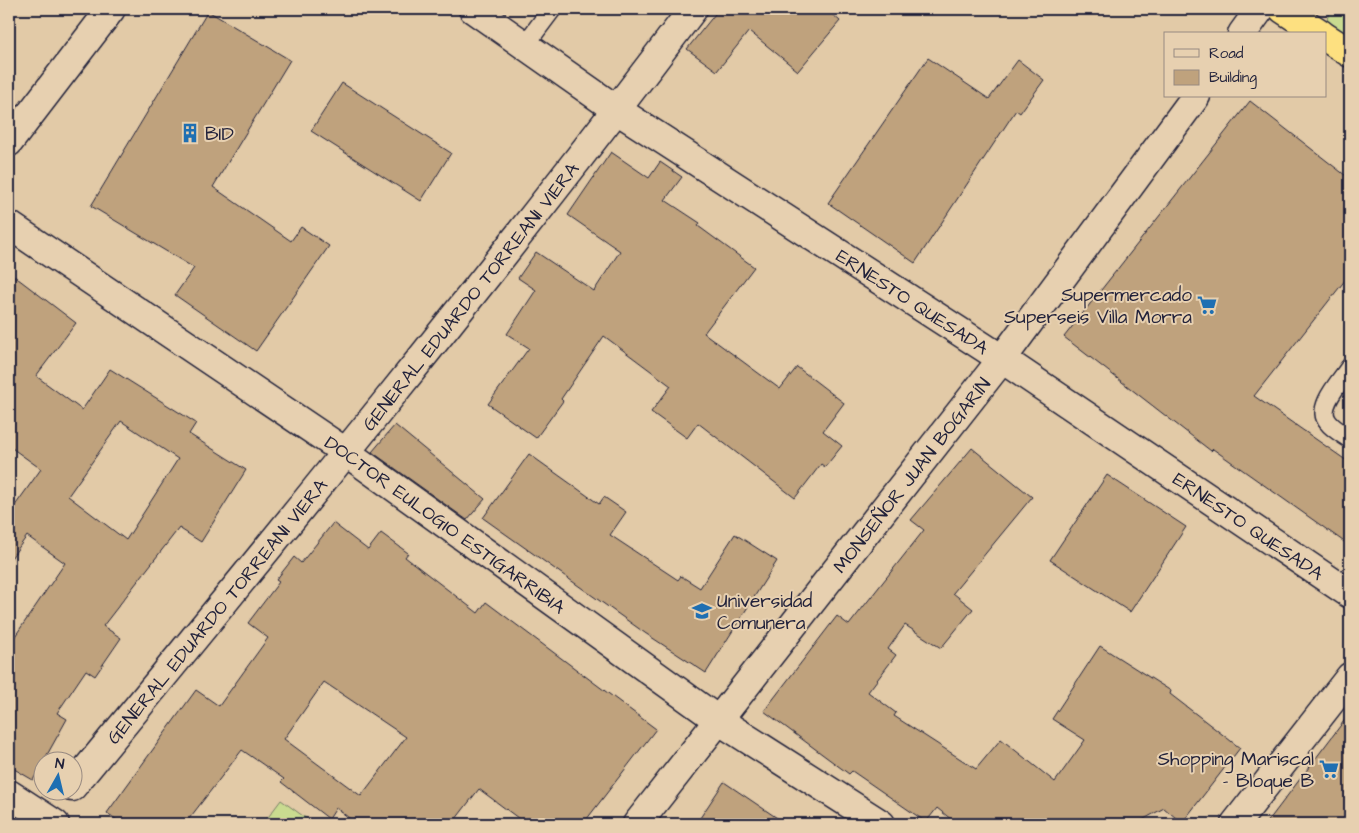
<svg xmlns="http://www.w3.org/2000/svg" width="1359" height="833" viewBox="0 0 1359 833" font-family="'Architects Daughter',sans-serif">
	<style>
		.green { fill: #c9db90; stroke: #767e66 }
		.building { fill: #bfa27d; stroke: #22223b; fill-rule: evenodd }
		.lines { fill: none; stroke-linecap: round; stroke-linejoin: round }
		.service-casing { stroke: #22223b; stroke-width: 21 }
		.minor-casing { stroke: #22223b; stroke-width: 31 }
		.tertiary-casing { stroke: #22223b; stroke-width: 31 }
		.trunk-casing { stroke: #22223b; stroke-width: 31 }
		.service { stroke: #e7d0b0; stroke-width: 18 }
		.minor { stroke: #e7d0b0; stroke-width: 28 }
		.tertiary { stroke: #e7d0b0; stroke-width: 28 }
		.trunk { stroke: #fde080; stroke-width: 28 }
		.labels { text-anchor: middle; stroke-width: 4; stroke-linejoin: round; paint-order: stroke }
		.poi-label { font-size: 19px; fill: #22223b; stroke: #e7d0b0; text-anchor: start }
		.street-label { font-size: 19px; fill: #22223b; stroke: #e7d0b0 }
	</style>
	<rect width="100%" height="100%" fill="#e2caa7"/>
	<filter id="ink" filterUnits="userSpaceOnUse"><feTurbulence type="fractalNoise" baseFrequency=".02" numOctaves="2"/><feDisplacementMap in="SourceGraphic" scale="10" xChannelSelector="R" yChannelSelector="G"/><feConvolveMatrix kernelMatrix="1 2 1 2 8 2 1 2 1" color-interpolation-filters="sRGB"/></filter>
	<g filter="url(#ink)">
		<g class="green">
			<path d="M 1322,9 L 1337,9 L 1350,14 L 1350,59 L 1325,26 L 1329,13 Z"/>
			<path d="M 281,800 L 314,824 L 263,824 Z"/>
		</g>
		<g class="building">
			<path d="M 719,9 L 826,9 L 840,21 L 798,71 L 749,31 L 717,71 L 687,49 Z"/>
			<path d="M 208,11 L 290,60 L 213,187 L 291,241 L 301,227 L 329,246 L 256,351 L 175,295 L 194,268 L 91,206 Z"/>
			<path d="M 928,58 L 989,99 L 1018,60 L 1044,80 L 1020,113 L 1016,110 L 915,263 L 828,203 Z"/>
			<path d="M 342,83 L 451,153 L 421,201 L 311,131 Z"/>
			<path d="M 1250,101 L 1350,179 L 1350,274 L 1254,396 L 1350,463 L 1350,546 L 1213,449 L 1211,451 L 1064,337 Z"/>
			<path d="M 611,152 L 649,178 L 660,162 L 682,177 L 665,200 L 700,223 L 698,226 L 754,267 L 704,333 L 780,389 L 797,367 L 844,403 L 823,431 L 842,446 L 825,467 L 821,464 L 795,498 L 698,423 L 687,438 L 651,412 L 671,386 L 604,336 L 561,399 L 563,401 L 536,438 L 488,404 L 529,348 L 507,334 L 536,290 L 518,278 L 536,252 L 594,291 L 620,251 L 568,215 Z"/>
			<path d="M 9,272 L 76,323 L 36,376 L 82,410 L 110,369 L 196,423 L 189,434 L 246,470 L 201,542 L 179,528 L 103,626 L 121,638 L 95,676 L 86,670 L 57,713 L 67,719 L 33,780 L 9,766 L 9,645 L 65,563 L 27,536 L 9,561 L 9,514 L 41,469 L 9,446 ZM 121,421 L 178,459 L 126,540 L 68,496 Z"/>
			<path d="M 395,425 L 485,499 L 467,520 L 372,452 Z"/>
			<path d="M 972,448 L 1032,497 L 953,593 L 973,609 L 941,648 L 905,625 L 888,649 L 896,655 L 868,692 L 896,713 L 894,716 L 976,769 L 1001,739 L 1055,782 L 1085,740 L 1052,719 L 1100,646 L 1171,691 L 1170,694 L 1240,748 L 1182,823 L 1164,808 L 1135,824 L 957,824 L 937,808 L 926,822 L 852,771 L 849,774 L 764,711 L 837,616 L 849,625 L 924,530 L 911,520 Z"/>
			<path d="M 529,454 L 599,504 L 604,497 L 626,512 L 610,535 L 678,580 L 681,576 L 700,588 L 735,534 L 777,561 L 706,673 L 645,633 L 483,518 Z"/>
			<path d="M 1107,475 L 1186,527 L 1130,612 L 1050,560 Z"/>
			<path d="M 333,523 L 368,550 L 381,533 L 408,553 L 405,557 L 478,613 L 486,602 L 656,729 L 583,824 L 526,824 L 479,789 L 452,824 L 357,824 L 336,808 L 329,819 L 281,782 L 284,779 L 242,750 L 185,824 L 123,824 L 107,813 L 196,690 L 219,706 L 268,638 L 248,623 L 279,582 L 276,580 L 294,557 L 301,563 ZM 324,682 L 406,737 L 361,796 L 284,739 Z"/>
			<path d="M 1350,713 L 1350,824 L 1266,824 Z"/>
			<path d="M 724,782 L 786,824 L 696,824 Z"/>
		</g>
		<g class="lines">
			<defs>
				<g id="service">
					<path d="M 525,45 L 552,9"/>
					<path d="M 1350,367 C 1342,380 1315,407 1328,422 C 1333,429 1343,434 1350,439"/>
				</g>
				<g id="minor">
					<path d="M 1242,34 L 1260,9"/>
					<path id="s1" d="M 72,787 C 283,531 493,274 693,9"/>
					<path d="M 9,794 L 55,824"/>
					<path id="s2" d="M 637,824 L 1002,359 L 1196,96"/>
					<path d="M 1235,824 L 1350,677"/>
				</g>
				<g id="tertiary">
					<path id="s3" d="M 473,9 L 617,110 L 1002,359 L 1350,594"/>
					<path d="M 9,142 L 111,9"/>
					<path id="s4" d="M 9,225 L 347,453 L 718,720 L 881,824"/>
				</g>
				<g id="trunk">
					<path d="M 1283,9 L 1321,34"/>
					<path d="M 1325,37 L 1350,53"/>
				</g>
			</defs>
			<use href="#service" class="service-casing"/>
			<use href="#minor" class="minor-casing"/>
			<use href="#tertiary" class="tertiary-casing"/>
			<use href="#trunk" class="trunk-casing"/>
			<use href="#service" class="service"/>
			<use href="#minor" class="minor"/>
			<use href="#tertiary" class="tertiary"/>
			<use href="#trunk" class="trunk"/>
		</g>
	</g>
	<defs>
		<symbol id="building-bare" viewBox="-9 -9 18 18"><path d="M-4-6H4V6H1V3H-1V6H-4ZM-2.5-4.3h1.7v1.8h-1.7ZM.8-4.3h1.7v1.8H.8ZM-2.5-1h1.7V.8h-1.7ZM.8-1h1.7V.8H.8Z" fill="#1f6fb2" stroke="#e7d0b0" stroke-width="2.5" paint-order="stroke"/></symbol>
		<symbol id="supermarket-bare" viewBox="-9 -9 18 18"><path d="M-6-5.5h2.5l.6 2H6L4.5 2H-2.5L-4.4-4H-6ZM-1.5 3.2a1.3 1.3 0 1 0 .1 0ZM3 3.2a1.3 1.3 0 1 0 .1 0Z" fill="#1f6fb2" stroke="#e7d0b0" stroke-width="2.5" paint-order="stroke"/></symbol>
		<symbol id="university-bare" viewBox="-9 -9 18 18"><path d="M0-5L7-2L0 1L-7-2ZM-4 1L0 2.5L4 1V4Q0 6-4 4Z" fill="#1f6fb2" stroke="#e7d0b0" stroke-width="2.5" paint-order="stroke"/></symbol>
	</defs>
	<g fill-rule="evenodd">
		<use href="#building-bare" x="176" y="119" width="28" height="28"/>
		<use href="#supermarket-bare" x="1193" y="291" width="28" height="28"/>
		<use href="#university-bare" x="688" y="597" width="28" height="28"/>
		<use href="#supermarket-bare" x="1315" y="755" width="28" height="28"/>
	</g>
	<g class="labels">
		<g class="poi-label">
			<text x="205" y="140">BID</text>
			<text x="1192" y="301" text-anchor="end">Supermercado<tspan x="1192" dy="22">Superseis Villa Morra</tspan></text>
			<text x="717" y="607">Universidad<tspan x="717" dy="22">Comunera</tspan></text>
			<text x="1314" y="765" text-anchor="end">Shopping Mariscal<tspan x="1314" dy="22">- Bloque B</tspan></text>
		</g>
		<g class="street-label">
			<text dy="7" stroke="none"><textPath href="#s1" startOffset="632">GENERAL EDUARDO TORREANI VIERA</textPath></text>
			<text dy="7" stroke="none"><textPath href="#s3" startOffset="528">ERNESTO QUESADA</textPath></text>
			<text dy="7" stroke="none"><textPath href="#s2" startOffset="444">MONSEÑOR JUAN BOGARÍN</textPath></text>
			<text dy="7" stroke="none"><textPath href="#s4" startOffset="529">DOCTOR EULOGIO ESTIGARRIBIA</textPath></text>
			<text dy="7" stroke="none"><textPath href="#s3" startOffset="932">ERNESTO QUESADA</textPath></text>
			<text dy="7" stroke="none"><textPath href="#s1" startOffset="228">GENERAL EDUARDO TORREANI VIERA</textPath></text>
		</g>
	</g>
	<rect width="1359" height="833" fill="none" stroke="#e7d0b0" stroke-width="30"/>
	<rect x="15" y="15" width="1329" height="803" fill="none" stroke="#22223b" stroke-width="2" filter="url(#ink)"/>
	<rect x="1164" y="32" width="162" height="65" fill="#e7d0b0" stroke="#988a81"/>
	<rect x="1174" y="49" width="25" height="8" fill="#e7d0b0" stroke="#988a81"/>
	<text x="1209" y="58" font-size="15" fill="#22223b">Road</text>
	<rect x="1174" y="70" width="25" height="15" fill="#bfa27d" stroke="#988a81"/>
	<text x="1209" y="82" font-size="15" fill="#22223b">Building</text>
	<g transform="translate(58 776) rotate(8)"><circle r="24" fill="#e7d0b0" stroke="#988a81"/>
	<path d="M0-4L9 19L0 12L-9 19Z" fill="#1f6fb2"/>
	<text y="-8" font-size="14" font-weight="bold" text-anchor="middle" fill="#22223b">N</text>
	</g>
</svg>
